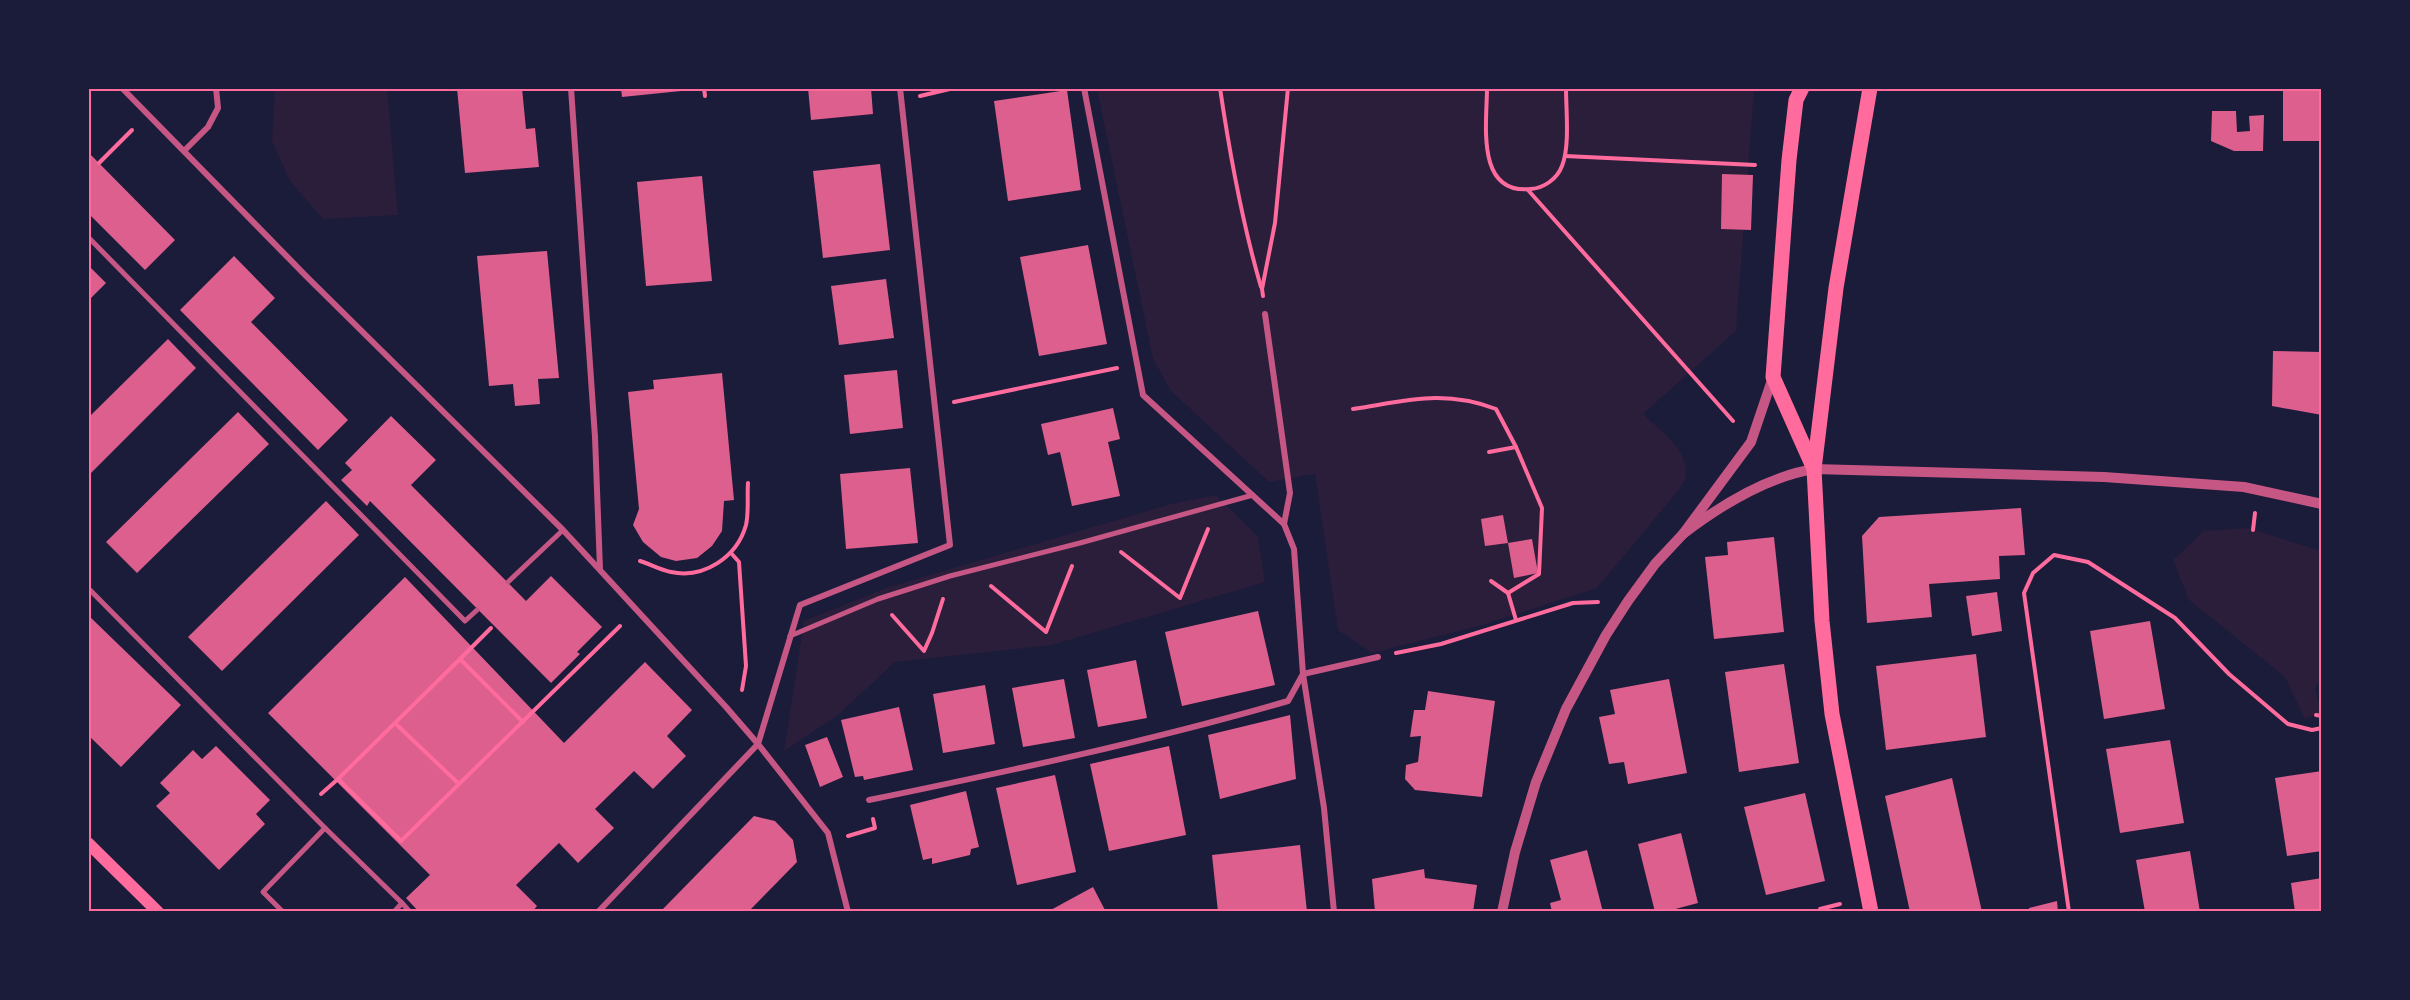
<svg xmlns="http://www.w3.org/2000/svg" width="2410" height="1000" viewBox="0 0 2410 1000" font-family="Signika,sans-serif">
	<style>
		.green { fill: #2a1e3b }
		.building { fill: #dd5f8e }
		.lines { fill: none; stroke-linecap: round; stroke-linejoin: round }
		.path { stroke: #ff6b9d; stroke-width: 4 }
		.pedestrian { stroke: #c65784; stroke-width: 5 }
		.minor { stroke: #c65784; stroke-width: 6 }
		.tertiary { stroke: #c65784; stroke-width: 10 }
		.secondary { stroke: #ff6b9d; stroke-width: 12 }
		.primary { stroke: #ff6b9d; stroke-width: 15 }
		.neatline { fill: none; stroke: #ff6b9d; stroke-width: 2 }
	</style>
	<rect width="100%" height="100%" fill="#1b1b3a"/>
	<g class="green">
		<path d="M 315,89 L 387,89 L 398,215 L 323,219 L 290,181 L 272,141 L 275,89 C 291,88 299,94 315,89 Z"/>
		<path d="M 1097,89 L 1754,89 L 1736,331 L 1643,414 C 1659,430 1693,453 1685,479 C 1684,483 1680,487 1678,491 L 1597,588 L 1483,625 L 1372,653 L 1338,630 L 1315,474 L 1269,482 L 1171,391 L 1153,359 Z"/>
		<path d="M 1216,495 L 1258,537 L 1265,582 L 1052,645 L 895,662 L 838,715 L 784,751 L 804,621 L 886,588 L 1171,504 Z"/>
		<path d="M 2248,528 L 2321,551 L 2322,677 L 2315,688 L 2321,713 L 2305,719 L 2285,677 L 2189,600 L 2173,560 L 2204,531 Z"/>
	</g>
	<g class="building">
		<path d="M 457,88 L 522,88 L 526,129 L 535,128 L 539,167 L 465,173 Z"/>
		<path d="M 621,88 L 691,88 L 691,90 L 622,97 Z"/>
		<path d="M 808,88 L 871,88 L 873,114 L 811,120 Z"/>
		<rect x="2283" y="88" width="39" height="53"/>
		<path d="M 1067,90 L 1081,190 L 1008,201 L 994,101 Z"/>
		<path d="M 2212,111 L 2236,111 L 2237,132 L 2250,131 L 2249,116 L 2264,115 L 2263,151 L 2234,151 L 2211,141 Z"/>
		<path d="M 88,152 L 175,240 L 145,270 L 88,213 Z"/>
		<path d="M 880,164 L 890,250 L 823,258 L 813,171 Z"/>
		<path d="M 1722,174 L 1753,175 L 1751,230 L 1721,229 Z"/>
		<path d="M 702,176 L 712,281 L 646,286 L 637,182 Z"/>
		<path d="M 1088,245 L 1107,344 L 1039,356 L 1020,257 Z"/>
		<path d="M 547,251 L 559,378 L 538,379 L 540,404 L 515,406 L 513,384 L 489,386 L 477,256 Z"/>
		<path d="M 234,256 L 275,298 L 251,322 L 348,420 L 318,450 L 180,310 Z"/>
		<path d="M 88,265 L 106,283 L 88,301 Z"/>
		<path d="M 886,279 L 894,338 L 839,345 L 831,286 Z"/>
		<path d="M 168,339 L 196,368 L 88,476 L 88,418 Z"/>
		<path d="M 2273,351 L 2322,352 L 2322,415 L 2272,406 Z"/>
		<path d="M 897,370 L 903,428 L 850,434 L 844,375 Z"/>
		<path d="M 722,373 L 734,500 L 724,501 L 722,531 L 712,546 L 697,558 L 676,561 L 661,557 L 643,542 L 633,525 L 639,509 L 628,392 L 654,389 L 653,380 Z"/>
		<path d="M 1113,408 L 1120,439 L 1108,442 L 1120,496 L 1072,506 L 1060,452 L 1048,455 L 1041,424 Z"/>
		<path d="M 238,412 L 269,444 L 137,573 L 106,542 Z"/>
		<path d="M 391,416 L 436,460 L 411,485 L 526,601 L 551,576 L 602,627 L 577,652 L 580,654 L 551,683 L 370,501 L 367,506 L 341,480 L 352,470 L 345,463 Z"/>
		<path d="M 910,468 L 918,543 L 846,549 L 840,474 Z"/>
		<path d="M 326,501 L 359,535 L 222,671 L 188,637 Z"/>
		<path d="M 2021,508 L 2025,555 L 1999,556 L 2000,579 L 1929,584 L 1932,617 L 1867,623 L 1862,536 L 1879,517 Z"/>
		<path d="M 1503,515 L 1508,543 L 1532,539 L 1538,573 L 1514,578 L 1508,543 L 1485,546 L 1481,519 Z"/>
		<path d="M 1774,537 L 1784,632 L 1714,639 L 1705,557 L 1728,555 L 1727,542 Z"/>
		<path d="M 405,577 L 564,743 L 645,662 L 692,710 L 667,736 L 686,756 L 653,789 L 634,771 L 595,809 L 614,828 L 578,863 L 559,843 L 516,885 L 537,906 L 532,912 L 419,912 L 406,898 L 430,875 L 268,713 Z"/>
		<path d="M 1997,592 L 2002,631 L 1972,636 L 1966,596 Z"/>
		<path d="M 1258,611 L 1275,685 L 1182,706 L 1165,632 Z"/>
		<path d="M 88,615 L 181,705 L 121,767 L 88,735 Z"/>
		<path d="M 2150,621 L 2165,709 L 2104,719 L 2090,631 Z"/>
		<path d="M 1976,654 L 1986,737 L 1886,750 L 1876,666 Z"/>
		<path d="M 1136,660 L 1147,718 L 1098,727 L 1087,670 Z"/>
		<path d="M 1784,664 L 1799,763 L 1739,772 L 1725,672 Z"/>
		<path d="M 1064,679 L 1075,738 L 1023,747 L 1012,688 Z"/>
		<path d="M 1669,679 L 1687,773 L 1628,784 L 1624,762 L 1609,764 L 1599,717 L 1615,714 L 1610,690 Z"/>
		<path d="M 985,685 L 995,744 L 943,753 L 933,694 Z"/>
		<path d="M 1428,691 L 1495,701 L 1482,797 L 1415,790 L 1405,779 L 1406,765 L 1418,762 L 1421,736 L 1410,737 L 1414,710 L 1425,710 Z"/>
		<path d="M 899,707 L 913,770 L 864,780 L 863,776 L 855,777 L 841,720 Z"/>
		<path d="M 1290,715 L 1296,779 L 1220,799 L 1208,735 Z"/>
		<path d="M 827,737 L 843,777 L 820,787 L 805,745 Z"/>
		<path d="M 2170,740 L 2184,823 L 2120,833 L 2106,749 Z"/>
		<path d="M 216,746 L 270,800 L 256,814 L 265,824 L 219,870 L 156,806 L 170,793 L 160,783 L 193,750 L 202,759 Z"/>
		<path d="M 1169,746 L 1186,835 L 1109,851 L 1090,764 Z"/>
		<path d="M 2322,771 L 2322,851 L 2287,856 L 2275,778 Z"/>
		<path d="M 1055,775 L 1076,872 L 1017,885 L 996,788 Z"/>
		<path d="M 1952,778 L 1982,912 L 1910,912 L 1885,796 Z"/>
		<path d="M 966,791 L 979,847 L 971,849 L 970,855 L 932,864 L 932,858 L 923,860 L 910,805 Z"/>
		<path d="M 1805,793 L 1825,881 L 1766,895 L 1744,807 Z"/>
		<path d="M 754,816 L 775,821 L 793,840 L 797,862 L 748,912 L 660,912 Z"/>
		<path d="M 1681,833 L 1698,903 L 1664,912 L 1655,912 L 1638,844 Z"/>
		<path d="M 1300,845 L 1307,912 L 1218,912 L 1212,855 Z"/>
		<path d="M 1587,850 L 1603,912 L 1552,912 L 1550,903 L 1561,900 L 1550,860 Z"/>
		<path d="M 2190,851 L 2200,912 L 2145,912 L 2136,860 Z"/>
		<path d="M 1424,869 L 1425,878 L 1477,885 L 1473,912 L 1375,912 L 1372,879 Z"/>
		<path d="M 2322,878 L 2322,912 L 2295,912 L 2291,883 Z"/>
		<path d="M 1093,887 L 1106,912 L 1047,912 Z"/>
		<path d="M 2057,901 L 2058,912 L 2029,912 L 2029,908 Z"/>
	</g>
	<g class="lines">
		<g class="path">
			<path d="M 301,88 L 304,88"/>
			<path d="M 704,88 L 705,96"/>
			<path d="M 1220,88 C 1230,156 1242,222 1261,287"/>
			<path d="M 1487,88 C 1487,123 1475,195 1531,189 C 1544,188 1557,179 1562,166 C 1570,146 1566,111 1566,88"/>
			<path d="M 920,96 L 954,88"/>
			<path d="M 1565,156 L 1755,165"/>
			<path d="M 99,163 L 132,130"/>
			<path d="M 1528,190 L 1733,421"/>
			<path d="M 1263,296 L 1262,289 L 1275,223 L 1288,88"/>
			<path d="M 954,402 L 1117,368"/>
			<path d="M 1353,409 C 1406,401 1443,389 1496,409 L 1516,447 L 1542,508 L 1539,574 L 1508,593"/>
			<path d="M 1489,452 L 1516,447"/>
			<path d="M 2253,530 L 2255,513"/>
			<path d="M 1121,552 L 1180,598 L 1208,529"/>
			<path d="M 731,553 L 739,562 L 746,666 L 742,690"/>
			<path d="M 640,561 C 650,564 660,570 671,572 C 704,579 737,557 746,525 C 749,512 747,496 748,483"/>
			<path d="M 1491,581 L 1508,593 L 1516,620"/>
			<path d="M 991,586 L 1046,632 L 1072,566"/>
			<path d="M 892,615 L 924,651 L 932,633 L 943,599"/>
			<path d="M 1396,653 L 1441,644 L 1573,603 L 1598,602"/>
			<path d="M 460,659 L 491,628"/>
			<path d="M 2316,715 L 2322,716"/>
			<path d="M 523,722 L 460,659 L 338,779 L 401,841 L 620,626"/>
			<path d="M 396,724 L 459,784"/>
			<path d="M 321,794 L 338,779"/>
			<path d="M 848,836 L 875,828 L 873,819"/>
			<path d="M 1820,909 L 1840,904"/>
			<path d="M 2069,912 L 2024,593 L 2033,573 L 2054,555 L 2088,562 L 2175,618 L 2229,674 L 2288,724 L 2312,730 L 2322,728"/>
		</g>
		<g class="pedestrian">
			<path d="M 88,237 L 465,621 L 477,610"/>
			<path d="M 508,582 L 563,530"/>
			<path d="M 88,588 L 325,828"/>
			<path d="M 790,636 L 878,599 L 950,576 L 1080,543 L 1253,495"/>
			<path d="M 402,903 L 410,912"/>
			<path d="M 283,912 L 263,892 L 325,828 L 402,903 L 394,912"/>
		</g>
		<g class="minor">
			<path d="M 122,88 L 307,277 L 563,530 L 726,707 L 758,744 L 828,833 L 848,912"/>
			<path d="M 571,88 L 595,437 L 600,569"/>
			<path d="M 1084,88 L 1143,395 L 1284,524"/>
			<path d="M 185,150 L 208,127 L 218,108 L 216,88"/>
			<path d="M 1265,314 L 1290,493 L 1284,524 L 1294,549 L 1303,674 L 1324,808 L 1334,912"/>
			<path d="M 869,800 C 1010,771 1150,741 1288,701 L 1303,674 L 1378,657"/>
			<path d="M 598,912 L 758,744 L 800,605 L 950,545 L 900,88"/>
		</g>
		<g class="tertiary">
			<path d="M 1683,534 C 1721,505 1766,477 1814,469 L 2104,477 L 2244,487 L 2322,504"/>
			<path d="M 1502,912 L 1515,852 L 1536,782 L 1566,709 L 1606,635 L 1628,601 L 1655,564 L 1683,534 L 1751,442 L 1773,377"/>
		</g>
		<path class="secondary" d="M 88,843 L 158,912"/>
		<g class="primary">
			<path d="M 1802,88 L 1796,100 L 1789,160 L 1773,377 L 1814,469"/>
			<path d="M 1870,88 L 1836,288 L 1814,469 L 1822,621 L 1832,714 L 1871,912"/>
		</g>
	</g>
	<rect width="2410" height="1000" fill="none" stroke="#1b1b3a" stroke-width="180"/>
	<rect x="90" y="90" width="2230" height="820" class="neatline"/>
</svg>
